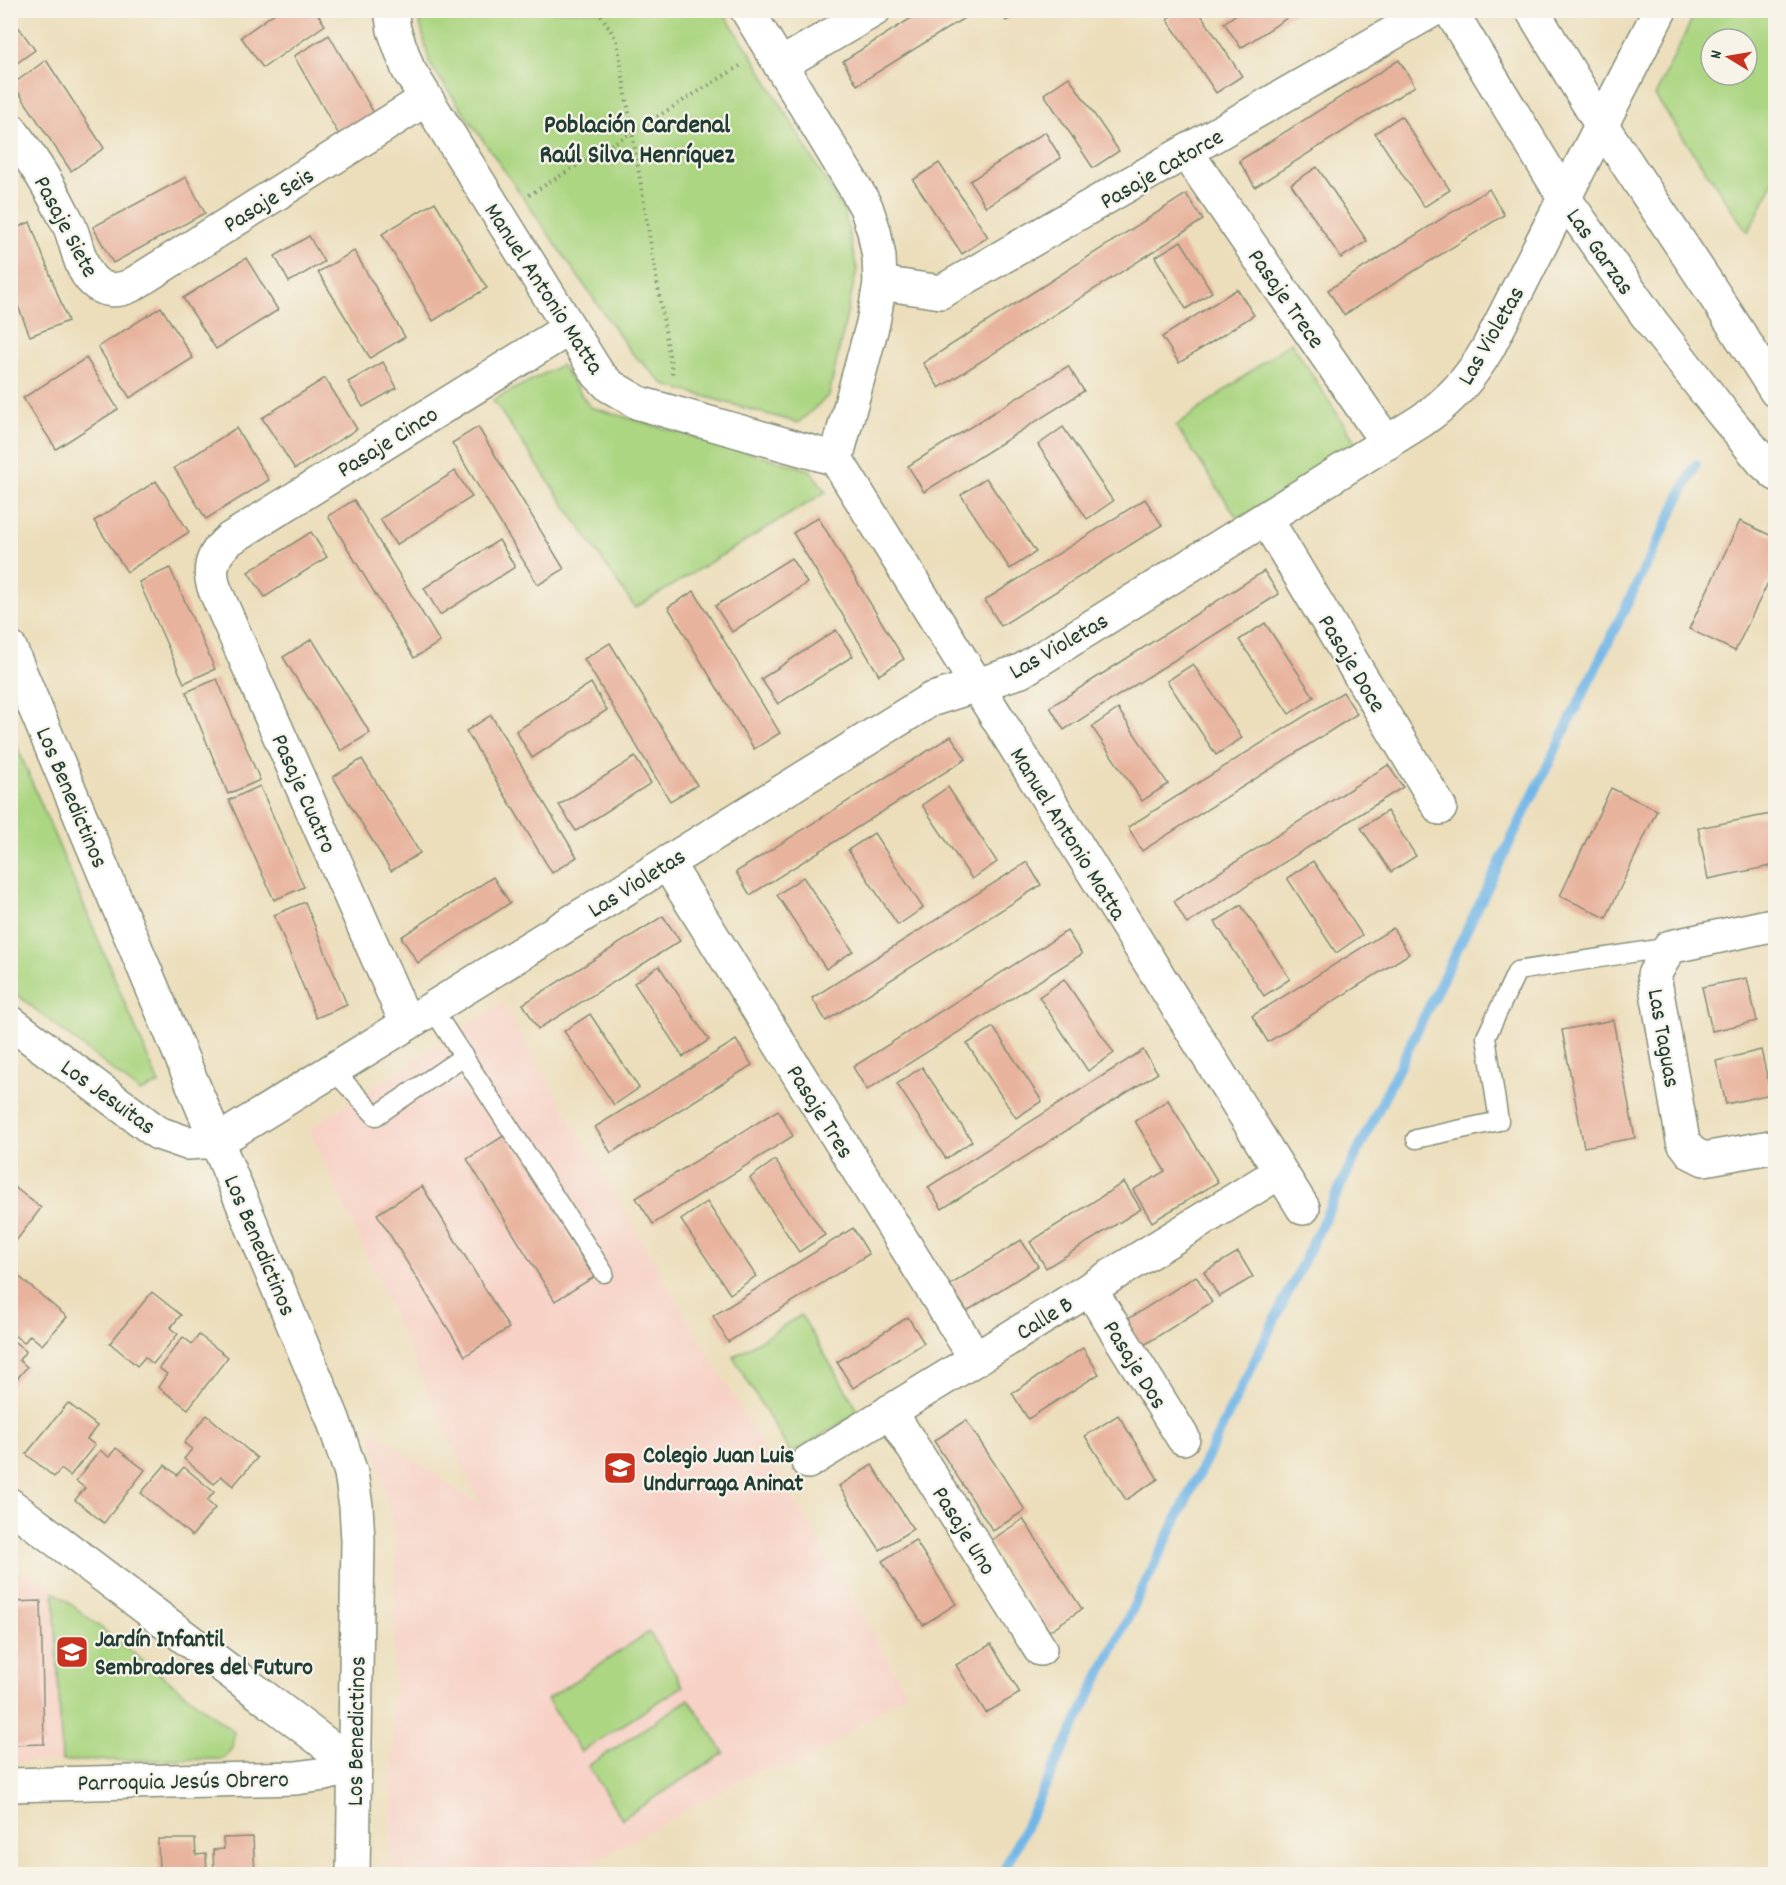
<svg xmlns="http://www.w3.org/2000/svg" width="1786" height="1885" viewBox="0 0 1786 1885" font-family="Dekko,sans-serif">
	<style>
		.built { fill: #f7d1c6 }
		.green { fill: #acd682; stroke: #668a5b; stroke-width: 1.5; fill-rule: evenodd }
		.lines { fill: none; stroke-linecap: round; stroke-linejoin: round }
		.stream { stroke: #71b6e7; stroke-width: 10 }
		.building { fill: #e8b39d }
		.service-casing { stroke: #868e78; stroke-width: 21 }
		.minor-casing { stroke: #868e78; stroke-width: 36 }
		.path { stroke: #868e78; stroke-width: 4; stroke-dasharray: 1.5 4.5; stroke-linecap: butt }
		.service { stroke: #fff; stroke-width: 18 }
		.minor { stroke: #fff; stroke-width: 33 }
		.labels { text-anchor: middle; stroke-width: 4.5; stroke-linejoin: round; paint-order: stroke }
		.street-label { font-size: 24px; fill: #1f3d34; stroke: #f7f3e8 }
		.poi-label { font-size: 24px; font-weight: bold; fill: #1f3d34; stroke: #f7f3e8; text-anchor: start }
		.neighbourhood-label { font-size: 26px; font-weight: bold; fill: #1f3d34; stroke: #f7f3e8 }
	</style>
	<rect width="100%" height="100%" fill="#f7f3e8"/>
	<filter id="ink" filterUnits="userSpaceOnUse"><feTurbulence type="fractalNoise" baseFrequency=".0167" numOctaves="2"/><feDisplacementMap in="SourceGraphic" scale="12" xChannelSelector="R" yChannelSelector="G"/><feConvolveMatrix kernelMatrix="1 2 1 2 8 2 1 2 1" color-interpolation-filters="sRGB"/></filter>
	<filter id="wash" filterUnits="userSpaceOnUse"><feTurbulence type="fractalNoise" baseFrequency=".008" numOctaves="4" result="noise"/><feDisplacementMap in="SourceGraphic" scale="24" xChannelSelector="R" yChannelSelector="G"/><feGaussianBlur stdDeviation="1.35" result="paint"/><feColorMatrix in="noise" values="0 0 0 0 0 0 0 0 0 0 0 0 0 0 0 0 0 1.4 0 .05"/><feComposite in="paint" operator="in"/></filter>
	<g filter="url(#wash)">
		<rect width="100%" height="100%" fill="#ecdebb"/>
		<g class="built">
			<path d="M 502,1003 L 907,1692 L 801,1766 L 759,1770 L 572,1874 L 392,1874 L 395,1534 L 369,1428 L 481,1507 L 309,1129 Z"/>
			<path d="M 11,1572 L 32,1573 L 234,1732 L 232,1748 L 223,1759 L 11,1762 Z"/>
		</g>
		<g class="green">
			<path d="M 417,11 L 722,11 L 751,54 L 844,212 L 857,269 L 829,395 L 798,423 L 665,385 L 630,351 L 430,64 Z"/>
			<path d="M 1696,11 L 1775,11 L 1775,178 L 1748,233 L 1655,96 ZM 1711,39 L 1747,39 L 1747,75 L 1711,75 Z"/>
			<path d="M 1291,342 L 1359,448 L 1238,519 L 1176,426 Z"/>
			<path d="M 561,365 L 590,407 L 810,470 L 826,492 L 635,608 L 493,400 Z"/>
			<path d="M 10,730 L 159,1084 L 140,1092 L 11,990 Z"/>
			<path d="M 801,1315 L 859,1412 L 791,1454 L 733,1357 Z"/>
			<path d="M 54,1591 L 234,1732 L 232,1748 L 223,1759 L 62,1761 Z"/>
			<path d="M 649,1632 L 683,1686 L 581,1752 L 547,1699 Z"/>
			<path d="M 689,1699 L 724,1753 L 622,1819 L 588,1766 Z"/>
		</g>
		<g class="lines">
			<path class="stream" d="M 1002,1874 L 1696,464"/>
		</g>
		<g id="blocks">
			<g class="building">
				<path d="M 279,10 L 315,10 L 325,25 L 263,68 L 241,37 Z"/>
				<path d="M 924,10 L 977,10 L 857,85 L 843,61 Z"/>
				<path d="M 1000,10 L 1023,10 L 1006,21 Z"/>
				<path d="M 1179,10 L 1198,10 L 1242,76 L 1216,93 L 1167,19 Z"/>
				<path d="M 1242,10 L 1299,10 L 1241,48 L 1224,23 Z"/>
				<path d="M 10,15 L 35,50 L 10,68 Z"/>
				<path d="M 329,35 L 375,115 L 339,135 L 294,56 Z"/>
				<path d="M 46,60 L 104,148 L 71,171 L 13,84 Z"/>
				<path d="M 1399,60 L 1415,86 L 1255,187 L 1239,161 Z"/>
				<path d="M 1069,77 L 1119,151 L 1093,168 L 1044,94 Z"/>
				<path d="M 1401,116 L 1450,190 L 1424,207 L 1375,133 Z"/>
				<path d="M 1045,132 L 1061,158 L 986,207 L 970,181 Z"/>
				<path d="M 939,163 L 988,237 L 962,254 L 913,180 Z"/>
				<path d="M 1317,167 L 1367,241 L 1341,258 L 1291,184 Z"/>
				<path d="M 186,177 L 205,213 L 113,263 L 93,227 Z"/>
				<path d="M 1489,189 L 1504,215 L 1344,315 L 1328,290 Z"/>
				<path d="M 1186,194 L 1203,220 L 939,388 L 923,363 Z"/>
				<path d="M 435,202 L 487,288 L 433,321 L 382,234 Z"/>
				<path d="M 30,222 L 68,321 L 30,336 L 10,286 L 10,231 Z"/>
				<path d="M 309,236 L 324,262 L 289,282 L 275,256 Z"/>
				<path d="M 1181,241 L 1212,292 L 1186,309 L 1155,257 Z"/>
				<path d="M 354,251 L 405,337 L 370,358 L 318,272 Z"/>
				<path d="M 246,258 L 278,310 L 216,349 L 183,298 Z"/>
				<path d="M 1237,289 L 1254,315 L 1179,363 L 1162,337 Z"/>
				<path d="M 161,307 L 193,358 L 130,398 L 98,347 Z"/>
				<path d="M 86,358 L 118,409 L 56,449 L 23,398 Z"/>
				<path d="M 383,362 L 397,388 L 363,407 L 348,382 Z"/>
				<path d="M 1068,366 L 1084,391 L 924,492 L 908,466 Z"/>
				<path d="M 325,378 L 357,429 L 295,469 L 262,418 Z"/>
				<path d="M 478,427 L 564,569 L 538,585 L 452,443 Z"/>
				<path d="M 1063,427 L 1113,501 L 1087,519 L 1038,445 Z"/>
				<path d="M 236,428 L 269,480 L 206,519 L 174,468 Z"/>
				<path d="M 455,471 L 472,497 L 396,545 L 380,519 Z"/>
				<path d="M 986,478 L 1036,552 L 1010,569 L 961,495 Z"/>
				<path d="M 156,481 L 189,532 L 127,572 L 94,521 Z"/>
				<path d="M 1145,499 L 1162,525 L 1001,626 L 985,600 Z"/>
				<path d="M 354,500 L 440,642 L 414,658 L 328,516 Z"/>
				<path d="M 818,517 L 904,659 L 879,675 L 793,533 Z"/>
				<path d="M 1740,521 L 1776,538 L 1776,566 L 1735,651 L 1689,629 Z"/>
				<path d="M 311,532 L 327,557 L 265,597 L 248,572 Z"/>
				<path d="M 499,540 L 515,567 L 440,615 L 424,588 Z"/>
				<path d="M 791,558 L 807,583 L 732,632 L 715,606 Z"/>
				<path d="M 170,568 L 215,669 L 184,683 L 139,582 Z"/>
				<path d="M 1264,571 L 1279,594 L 1064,730 L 1050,707 Z"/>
				<path d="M 694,591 L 780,733 L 754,749 L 668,607 Z"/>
				<path d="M 1265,623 L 1314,697 L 1289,714 L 1239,640 Z"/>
				<path d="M 836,630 L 853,656 L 778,704 L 761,679 Z"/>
				<path d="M 312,639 L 370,733 L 341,751 L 283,657 Z"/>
				<path d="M 610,643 L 697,785 L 670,801 L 584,659 Z"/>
				<path d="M 1193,664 L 1242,738 L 1216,755 L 1167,681 Z"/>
				<path d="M 217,679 L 260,780 L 228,794 L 186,692 Z"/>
				<path d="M 591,683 L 607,710 L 532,758 L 516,731 Z"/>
				<path d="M 1343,692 L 1357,714 L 1142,851 L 1128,827 Z"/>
				<path d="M 1118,709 L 1168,784 L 1142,801 L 1092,727 Z"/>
				<path d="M 491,715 L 577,857 L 552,873 L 466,731 Z"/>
				<path d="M 951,736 L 966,759 L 750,895 L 736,872 Z"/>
				<path d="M 635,757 L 651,783 L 576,831 L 559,805 Z"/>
				<path d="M 362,759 L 420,853 L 391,871 L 333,777 Z"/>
				<path d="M 1388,765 L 1403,787 L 1187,924 L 1174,901 Z"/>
				<path d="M 260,786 L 304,887 L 274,900 L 229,800 Z"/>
				<path d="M 948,787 L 997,862 L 972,879 L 922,805 Z"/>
				<path d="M 1611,788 L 1657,810 L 1606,918 L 1560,896 Z"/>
				<path d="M 1387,811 L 1416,856 L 1391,872 L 1361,828 Z"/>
				<path d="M 1776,813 L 1776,865 L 1708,879 L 1698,828 Z"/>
				<path d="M 874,833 L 923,908 L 898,925 L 848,850 Z"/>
				<path d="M 1313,861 L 1362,935 L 1336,953 L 1287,878 Z"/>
				<path d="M 1027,862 L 1041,885 L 826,1021 L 812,998 Z"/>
				<path d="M 493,877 L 510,903 L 418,963 L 401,937 Z"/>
				<path d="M 803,877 L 853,951 L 826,969 L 777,895 Z"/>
				<path d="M 305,902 L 347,1005 L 316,1018 L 274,915 Z"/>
				<path d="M 1241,905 L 1290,979 L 1264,996 L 1215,922 Z"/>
				<path d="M 663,916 L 680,941 L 538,1029 L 523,1004 Z"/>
				<path d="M 1393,928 L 1409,954 L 1268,1042 L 1252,1016 Z"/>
				<path d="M 1067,931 L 1082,954 L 867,1090 L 853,1067 Z"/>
				<path d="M 659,966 L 709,1040 L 683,1057 L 634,983 Z"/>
				<path d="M 1747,978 L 1757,1021 L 1712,1031 L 1702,987 Z"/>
				<path d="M 1064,979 L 1114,1053 L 1088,1071 L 1039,997 Z"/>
				<path d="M 590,1014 L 639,1088 L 614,1105 L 564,1031 Z"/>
				<path d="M 1613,1020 L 1635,1138 L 1584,1147 L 1562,1030 Z"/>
				<path d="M 993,1027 L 1042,1101 L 1016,1118 L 967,1044 Z"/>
				<path d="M 736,1040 L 752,1065 L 611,1153 L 595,1127 Z"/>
				<path d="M 1143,1050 L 1158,1073 L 942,1209 L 928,1187 Z"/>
				<path d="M 1761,1050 L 1771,1094 L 1726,1104 L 1716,1061 Z"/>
				<path d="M 922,1067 L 972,1141 L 946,1159 L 897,1084 Z"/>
				<path d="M 1168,1100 L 1218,1182 L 1152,1222 L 1133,1190 L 1165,1171 L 1135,1121 Z"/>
				<path d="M 778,1110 L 793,1136 L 653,1224 L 636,1198 Z"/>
				<path d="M 505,1135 L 594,1277 L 555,1301 L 467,1159 Z"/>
				<path d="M 775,1160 L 825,1235 L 799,1252 L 750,1178 Z"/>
				<path d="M 1124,1182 L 1141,1209 L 1046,1268 L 1030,1242 Z"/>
				<path d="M 13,1186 L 41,1208 L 10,1249 L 10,1189 Z"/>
				<path d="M 422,1186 L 509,1328 L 465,1356 L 377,1214 Z"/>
				<path d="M 707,1202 L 756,1276 L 730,1294 L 681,1220 Z"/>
				<path d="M 853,1228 L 869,1254 L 728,1342 L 713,1316 Z"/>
				<path d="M 1021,1240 L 1038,1266 L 967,1311 L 950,1285 Z"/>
				<path d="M 1238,1252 L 1253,1277 L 1219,1297 L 1204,1272 Z"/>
				<path d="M 16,1274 L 67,1317 L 42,1345 L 30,1335 L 24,1343 L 10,1332 L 10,1280 Z"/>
				<path d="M 1196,1276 L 1212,1302 L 1141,1347 L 1125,1321 Z"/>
				<path d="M 152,1292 L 181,1315 L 170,1328 L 178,1334 L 153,1364 L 145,1357 L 137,1366 L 110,1343 Z"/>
				<path d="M 908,1317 L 924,1343 L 853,1388 L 837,1362 Z"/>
				<path d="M 199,1335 L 228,1357 L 188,1409 L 158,1387 L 167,1374 L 159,1368 L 183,1337 L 192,1344 Z"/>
				<path d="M 10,1338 L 26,1351 L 19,1360 L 27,1367 L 10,1387 Z"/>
				<path d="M 1083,1348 L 1099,1374 L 1028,1419 L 1012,1393 Z"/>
				<path d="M 68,1403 L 97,1426 L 87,1439 L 95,1445 L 70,1476 L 61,1469 L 54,1477 L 26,1454 Z"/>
				<path d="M 207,1415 L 257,1458 L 233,1486 L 221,1476 L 214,1484 L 184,1459 L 192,1449 L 184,1443 Z"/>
				<path d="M 1118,1415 L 1158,1479 L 1126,1500 L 1085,1436 Z"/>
				<path d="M 966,1420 L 1025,1510 L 993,1531 L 934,1441 Z"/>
				<path d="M 116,1448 L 145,1470 L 104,1523 L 75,1500 L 85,1488 L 76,1481 L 100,1450 L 109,1457 Z"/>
				<path d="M 165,1465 L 177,1475 L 184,1467 L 214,1492 L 207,1501 L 215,1508 L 192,1536 L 141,1493 Z"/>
				<path d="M 872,1465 L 913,1529 L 880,1550 L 839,1486 Z"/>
				<path d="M 1023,1519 L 1082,1609 L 1049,1631 L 990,1541 Z"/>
				<path d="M 915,1540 L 956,1604 L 923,1625 L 882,1561 Z"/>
				<path d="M 41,1601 L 44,1744 L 10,1745 L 10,1602 Z"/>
				<path d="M 991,1644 L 1020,1693 L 986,1713 L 956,1665 Z"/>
				<path d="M 253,1837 L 255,1874 L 214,1874 L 213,1850 L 224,1849 L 223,1838 Z"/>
				<path d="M 158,1839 L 195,1839 L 196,1855 L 206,1854 L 207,1874 L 159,1874 Z"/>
			</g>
		</g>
	</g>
	<g filter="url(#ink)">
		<use href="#blocks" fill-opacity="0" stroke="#868e78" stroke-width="1.5"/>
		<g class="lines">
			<defs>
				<g id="service">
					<path d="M 432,1008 L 604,1273"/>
					<path d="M 333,1070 L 376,1116 L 464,1056"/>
					<path d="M 1416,1139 L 1499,1121 L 1486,1037 L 1517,971 L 1670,947"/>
				</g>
				<g id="minor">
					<path d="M 391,10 L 394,30 L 408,69 L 598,374 L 610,386 L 639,403 L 836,459 L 1303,1208"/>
					<path d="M 747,10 L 854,186 L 866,207 L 874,231 L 879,257 L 880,283 L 873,323 L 836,459"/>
					<path d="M 1450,10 L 1565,199 L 1653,324 L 1721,411 L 1763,462 L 1776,474"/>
					<path d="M 1532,10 L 1602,126 L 1708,285 L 1776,391"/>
					<path d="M 780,65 L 874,10"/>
					<path d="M 10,129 C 33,159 53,192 69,225 C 77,242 79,268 93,281 C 104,292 118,292 132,285 L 426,99"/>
					<path d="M 1187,153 L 1387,443"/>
					<path d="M 880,283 L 941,292 L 1433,10"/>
					<path d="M 1266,519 L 1440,808"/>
					<path d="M 10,648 L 333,1419 L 351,1473 L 356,1506 L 358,1540 L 353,1874"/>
					<path d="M 667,863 L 976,1359"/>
					<path d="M 1776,924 L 1670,947 L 1654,975 L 1683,1141 L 1692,1153 L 1704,1159 L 1776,1146"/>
					<path d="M 10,1022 L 158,1133 L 187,1143 L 218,1141 L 930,700 L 1021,671 L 1421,421 C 1450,401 1470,379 1488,348 L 1660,10"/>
					<path d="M 407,1024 L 215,590 C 207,569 213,553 230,539 L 568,329"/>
					<path d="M 1090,1289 L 1183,1438"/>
					<path d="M 890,1411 L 1040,1649"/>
					<path d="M 808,1462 L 1280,1172"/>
					<path d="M 10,1505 L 355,1766"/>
					<path d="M 10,1785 L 296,1778 L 325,1774 L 355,1766"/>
				</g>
			</defs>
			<use href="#service" class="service-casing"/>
			<use href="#minor" class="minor-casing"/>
			<g class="path">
				<path d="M 598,10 L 617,41 L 673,378"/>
				<path d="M 529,195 L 740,66"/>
			</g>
			<use href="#service" class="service"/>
			<use href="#minor" class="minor"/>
		</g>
	</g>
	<defs>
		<symbol id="school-square" viewBox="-11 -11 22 22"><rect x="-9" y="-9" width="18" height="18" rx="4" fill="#c8321e" stroke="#f7f3e8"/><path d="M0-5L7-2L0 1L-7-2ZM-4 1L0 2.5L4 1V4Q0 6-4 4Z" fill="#fff"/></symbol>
	</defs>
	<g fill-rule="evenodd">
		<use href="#school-square" x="601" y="1449" width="38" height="38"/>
		<use href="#school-square" x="53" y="1633" width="38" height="38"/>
	</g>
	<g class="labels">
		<g class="street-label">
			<text transform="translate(1161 168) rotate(-30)" y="8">Pasaje Catorce</text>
			<text transform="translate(268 199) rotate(-32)" y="8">Pasaje Seis</text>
			<text transform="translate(67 226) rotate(62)" y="8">Pasaje Siete</text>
			<text transform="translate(1601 251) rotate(55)" y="8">Las Garzas</text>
			<text transform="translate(545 288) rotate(57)" y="8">Manuel Antonio Matta</text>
			<text transform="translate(1287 298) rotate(55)" y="8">Pasaje Trece</text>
			<text transform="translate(1490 335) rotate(-60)" y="8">Las Violetas</text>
			<text transform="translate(387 441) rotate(-32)" y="8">Pasaje Cinco</text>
			<text transform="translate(1058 645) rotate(-30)" y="8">Las Violetas</text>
			<text transform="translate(1353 663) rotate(59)" y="8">Pasaje Doce</text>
			<text transform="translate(305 793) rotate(66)" y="8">Pasaje Cuatro</text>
			<text transform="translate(73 797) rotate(67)" y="8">Los Benedictinos</text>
			<text transform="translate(1069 833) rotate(58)" y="8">Manuel Antonio Matta</text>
			<text transform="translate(636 882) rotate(-32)" y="8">Las Violetas</text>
			<text transform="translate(1665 1038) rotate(80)" y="8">Las Taguas</text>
			<text transform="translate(109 1096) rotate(36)" y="8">Los Jesuitas</text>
			<text transform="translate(821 1111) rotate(58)" y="8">Pasaje Tres</text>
			<text transform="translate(261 1245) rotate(67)" y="8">Los Benedictinos</text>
			<text transform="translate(1044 1317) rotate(-32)" y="8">Calle B</text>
			<text transform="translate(1136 1364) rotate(58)" y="8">Pasaje Dos</text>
			<text transform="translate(965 1530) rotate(58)" y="8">Pasaje Uno</text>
			<text transform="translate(355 1731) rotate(-89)" y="8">Los Benedictinos</text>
			<text transform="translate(183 1780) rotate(-1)" y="8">Parroquia Jesús Obrero</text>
		</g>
		<g class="poi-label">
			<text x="643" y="1462">Colegio Juan Luis<tspan x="643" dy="28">Undurraga Aninat</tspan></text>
			<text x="95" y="1646">Jardín Infantil<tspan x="95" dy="28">Sembradores del Futuro</tspan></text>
		</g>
		<g class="neighbourhood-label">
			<text x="637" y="132">Población Cardenal<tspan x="637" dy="30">Raúl Silva Henríquez</tspan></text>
		</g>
	</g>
	<rect width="1786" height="1885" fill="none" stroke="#f7f3e8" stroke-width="36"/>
	<g transform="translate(1729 57) rotate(281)"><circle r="28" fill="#f7f3e8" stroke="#a1aaa0" stroke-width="1.5"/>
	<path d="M0-4.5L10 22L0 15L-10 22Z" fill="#c8321e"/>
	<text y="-9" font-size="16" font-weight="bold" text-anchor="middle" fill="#1f3d34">N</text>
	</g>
</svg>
